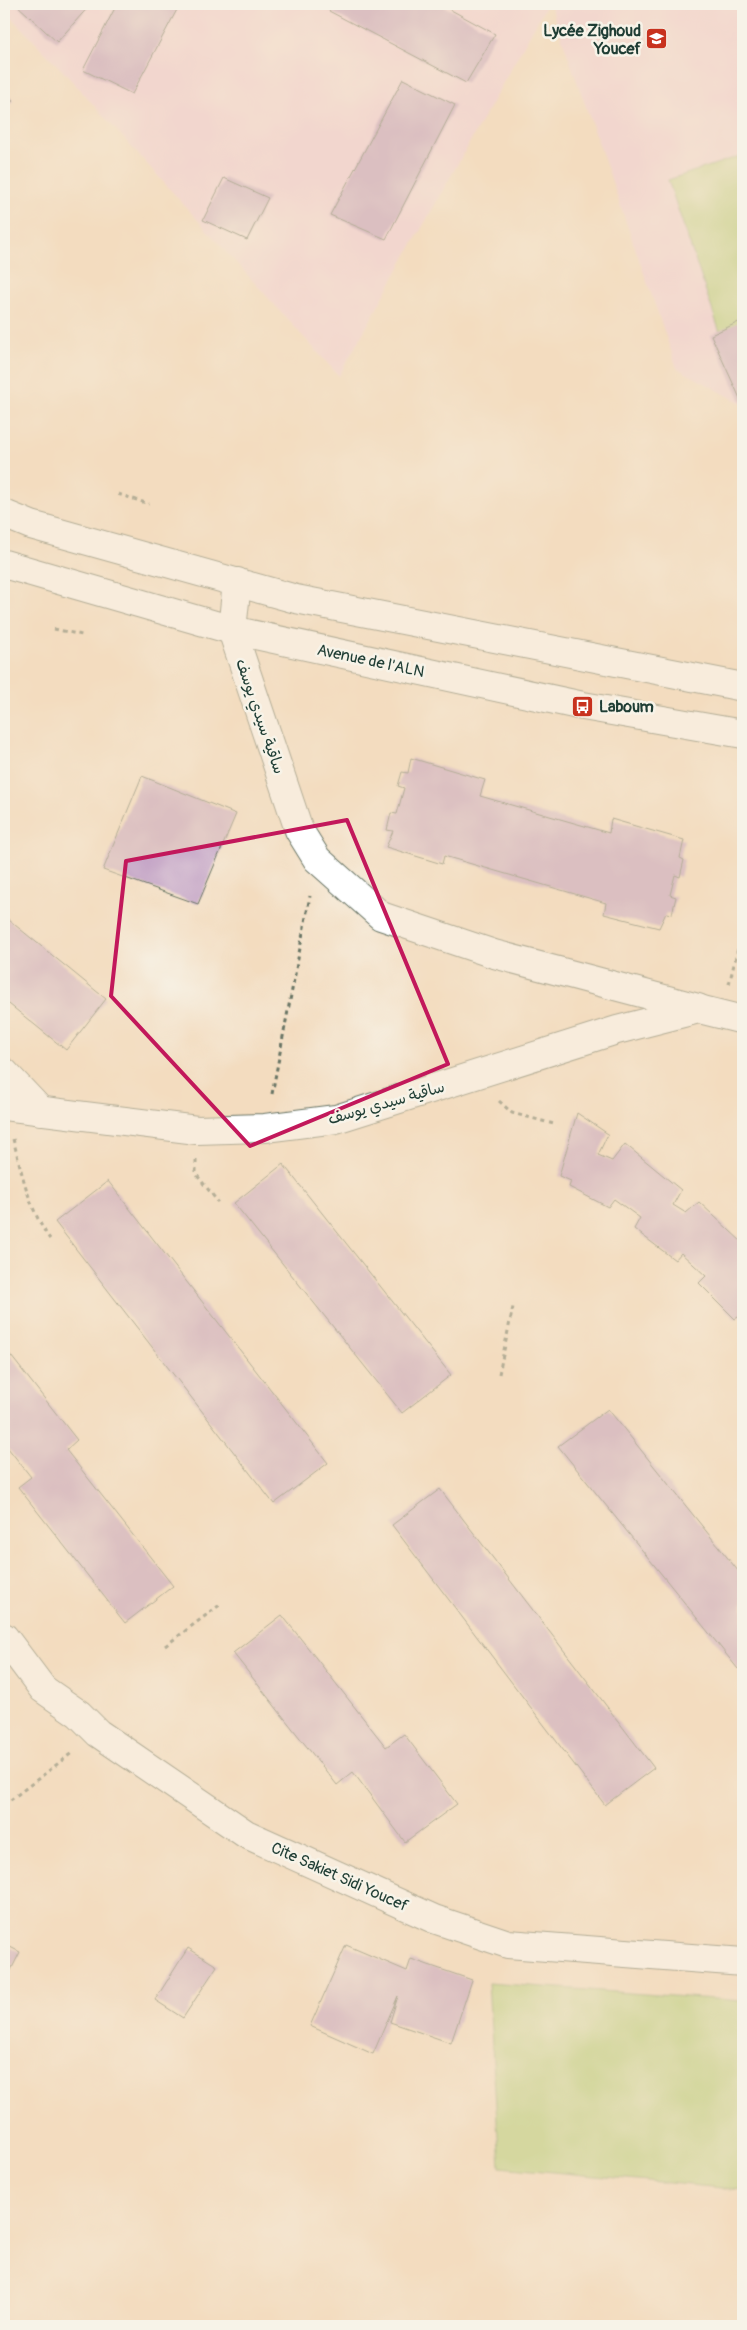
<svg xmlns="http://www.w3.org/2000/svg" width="747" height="2330" viewBox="0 0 747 2330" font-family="Pangolin,'Playpen Sans Arabic',sans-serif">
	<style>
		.built { fill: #f2cfe0 }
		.green { fill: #b1d179; stroke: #688756 }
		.building { fill: #bf9cc3 }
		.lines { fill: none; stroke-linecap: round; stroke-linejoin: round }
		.street-casing { stroke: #697565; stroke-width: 30 }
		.primary-casing { stroke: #697565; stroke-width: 30 }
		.path { stroke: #697565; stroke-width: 3; stroke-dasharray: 4 4; stroke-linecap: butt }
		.street { stroke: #fff; stroke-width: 28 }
		.primary { stroke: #fff; stroke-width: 28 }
		.marked { fill: none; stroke: #c2185b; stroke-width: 4; stroke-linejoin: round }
		.labels { text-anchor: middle; stroke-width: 5; stroke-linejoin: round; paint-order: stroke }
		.poi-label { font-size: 16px; font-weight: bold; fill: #1f3d34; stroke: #f7f3e8; text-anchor: end }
		.street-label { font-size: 16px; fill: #1f3d34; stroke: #f7f3e8 }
	</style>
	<rect width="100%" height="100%" fill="#f7f3e8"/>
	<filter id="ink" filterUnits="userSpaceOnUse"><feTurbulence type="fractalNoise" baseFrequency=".02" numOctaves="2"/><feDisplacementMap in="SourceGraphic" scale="10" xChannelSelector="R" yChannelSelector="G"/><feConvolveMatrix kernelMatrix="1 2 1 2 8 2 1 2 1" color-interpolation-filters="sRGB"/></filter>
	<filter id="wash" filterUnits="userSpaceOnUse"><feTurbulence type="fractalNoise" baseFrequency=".0096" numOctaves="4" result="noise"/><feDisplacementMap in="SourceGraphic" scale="20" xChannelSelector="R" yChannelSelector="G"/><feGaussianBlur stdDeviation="1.12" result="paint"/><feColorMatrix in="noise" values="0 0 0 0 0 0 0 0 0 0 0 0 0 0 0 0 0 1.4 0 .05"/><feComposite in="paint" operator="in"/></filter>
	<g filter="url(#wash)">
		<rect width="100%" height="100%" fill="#f3dcbf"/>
		<g class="built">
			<path d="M 4,4 L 547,4 L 339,376 L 61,69 L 4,10 Z"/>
			<path d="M 550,4 L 743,4 L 743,404 L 677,368 Z"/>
		</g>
		<g class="green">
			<path d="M 743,155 L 743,400 L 668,180 Z"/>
			<path d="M 488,1983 L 743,2001 L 743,2190 L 500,2167 Z"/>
		</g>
		<g id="blocks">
			<g class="building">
				<path d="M 16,4 L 91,4 L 57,42 Z"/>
				<path d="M 117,4 L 180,4 L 132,94 L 83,70 Z"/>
				<path d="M 333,4 L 440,4 L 495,34 L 466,83 L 329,11 Z"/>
				<path d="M 403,79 L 455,105 L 386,239 L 330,215 Z"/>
				<path d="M 4,87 L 13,101 L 4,107 Z"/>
				<path d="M 224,178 L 268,198 L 247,240 L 203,220 Z"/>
				<path d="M 743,320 L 743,405 L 711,335 Z"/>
				<path d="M 411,758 L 485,780 L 480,796 L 609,833 L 611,819 L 684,840 L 680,858 L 684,860 L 680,877 L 675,875 L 670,895 L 676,897 L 672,914 L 666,913 L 659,928 L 604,914 L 606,903 L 444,856 L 442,864 L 386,847 L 393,831 L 387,830 L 391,813 L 397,814 L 404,788 L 398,786 L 402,772 L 408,773 Z"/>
				<path d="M 142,776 L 236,814 L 198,904 L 103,870 Z"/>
				<path d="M 4,916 L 106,999 L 66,1050 L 4,1000 Z"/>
				<path d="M 577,1113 L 608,1134 L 598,1155 L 612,1161 L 625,1144 L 681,1190 L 673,1205 L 686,1213 L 699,1202 L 743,1243 L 743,1263 L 740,1267 L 743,1270 L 743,1314 L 735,1319 L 699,1283 L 706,1276 L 681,1253 L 675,1260 L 634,1229 L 640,1218 L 614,1199 L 608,1207 L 569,1187 L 571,1181 L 559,1176 Z"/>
				<path d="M 283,1164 L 451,1375 L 402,1413 L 234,1203 Z"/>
				<path d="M 108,1181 L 328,1463 L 274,1504 L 55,1222 Z"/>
				<path d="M 4,1347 L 77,1440 L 66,1450 L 173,1586 L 125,1623 L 18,1487 L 31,1477 L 4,1443 Z"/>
				<path d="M 608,1409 L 743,1577 L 743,1664 L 738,1669 L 558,1446 Z"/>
				<path d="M 440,1489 L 654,1768 L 605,1805 L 392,1525 Z"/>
				<path d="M 282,1615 L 386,1747 L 404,1734 L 457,1804 L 405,1842 L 353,1772 L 337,1785 L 233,1653 Z"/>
				<path d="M 4,1944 L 20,1952 L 5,1982 L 4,1981 Z"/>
				<path d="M 346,1945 L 407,1971 L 411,1959 L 472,1980 L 451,2043 L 390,2022 L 398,1996 L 373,2054 L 310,2026 Z"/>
				<path d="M 188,1948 L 217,1966 L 183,2018 L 155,2000 Z"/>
			</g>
		</g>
	</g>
	<g filter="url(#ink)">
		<use href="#blocks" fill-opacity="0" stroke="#697565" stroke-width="1"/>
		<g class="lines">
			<defs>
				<g id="street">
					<path d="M 237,582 L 232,630 L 299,830 L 317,859 L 381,916 L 494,954 L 698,1008"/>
					<path d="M 4,1072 L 41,1111"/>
					<path d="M 4,1106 L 197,1130 L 265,1128 L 336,1119 L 617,1030 L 699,1009 L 743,1020"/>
					<path d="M 4,1637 L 43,1689 L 79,1714 L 98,1733 L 246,1834 L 434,1919 L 508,1944 L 743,1962"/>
				</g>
				<g id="primary">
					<path d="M 4,514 L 31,525 L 296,599 L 743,687"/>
					<path d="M 4,564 L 232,630 L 583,706 L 743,734"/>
				</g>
			</defs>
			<use href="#street" class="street-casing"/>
			<use href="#primary" class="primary-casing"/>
			<g class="path">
				<path d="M 118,494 L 149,504"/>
				<path d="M 54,629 L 82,635"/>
				<path d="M 729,984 L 743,929"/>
				<path d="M 272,1094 L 310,896"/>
				<path d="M 499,1101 L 512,1113 L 554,1124"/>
				<path d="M 13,1139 C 22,1173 29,1210 50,1239"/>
				<path d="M 196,1160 L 196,1174 L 218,1202"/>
				<path d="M 499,1374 L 513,1307"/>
				<path d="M 165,1646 L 221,1604"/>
				<path d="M 4,1805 L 73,1752"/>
			</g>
			<use href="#street" class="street"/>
			<use href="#primary" class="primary"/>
		</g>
	</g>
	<path d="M0 0H747V2330H0ZM 347,820 L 448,1064 L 250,1146 L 111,996 L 126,861 Z" fill="#f3dcbf" fill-opacity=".55" fill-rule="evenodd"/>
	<path class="marked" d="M 347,820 L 448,1064 L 250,1146 L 111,996 L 126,861 Z"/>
	<defs>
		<symbol id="school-square" viewBox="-11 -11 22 22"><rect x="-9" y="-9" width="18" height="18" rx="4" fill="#c8321e" stroke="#f7f3e8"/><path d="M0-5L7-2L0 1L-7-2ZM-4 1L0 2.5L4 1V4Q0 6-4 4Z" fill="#fff"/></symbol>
		<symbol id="bus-square" viewBox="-11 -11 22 22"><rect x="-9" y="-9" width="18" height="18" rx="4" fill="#c8321e" stroke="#f7f3e8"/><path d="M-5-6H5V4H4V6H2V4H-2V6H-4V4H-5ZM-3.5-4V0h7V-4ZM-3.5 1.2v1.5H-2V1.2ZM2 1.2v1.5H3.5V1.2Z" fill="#fff"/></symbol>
	</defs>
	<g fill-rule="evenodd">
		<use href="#school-square" x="644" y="26" width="25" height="25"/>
		<use href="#bus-square" x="570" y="694" width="25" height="25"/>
	</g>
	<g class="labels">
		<g class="poi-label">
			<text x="641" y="36">Lycée Zighoud<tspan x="641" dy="18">Youcef</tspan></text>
			<text x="599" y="712" text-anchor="start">Laboum</text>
		</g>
		<g class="street-label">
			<text transform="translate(371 660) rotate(12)" y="6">Avenue de l'ALN</text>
			<text transform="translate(261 716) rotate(71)" y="6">ساقية سيدي يوسف</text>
			<text transform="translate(386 1102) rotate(-16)" y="6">ساقية سيدي يوسف</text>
			<text transform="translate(340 1876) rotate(24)" y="6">Cite Sakiet Sidi Youcef</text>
		</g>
	</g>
	<rect width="747" height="2330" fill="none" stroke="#f7f3e8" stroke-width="20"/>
</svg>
